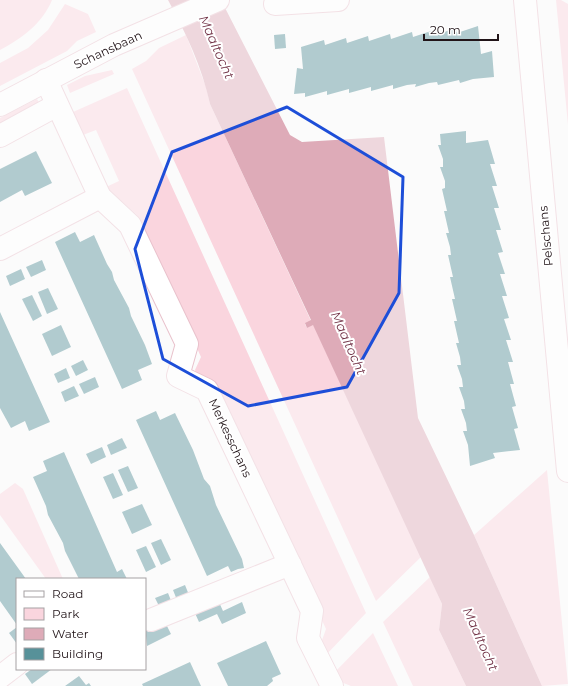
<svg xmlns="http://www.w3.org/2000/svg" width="568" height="686" viewBox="0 0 568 686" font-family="Montserrat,sans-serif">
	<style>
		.green { fill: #fad5de }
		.water { fill: #deabb8 }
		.building { fill: #579199 }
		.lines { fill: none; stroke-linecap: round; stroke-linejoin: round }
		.minor-casing { stroke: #e9c2cc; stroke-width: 24 }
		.minor { stroke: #fff; stroke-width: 22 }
		.marked { fill: none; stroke: #1d4ed8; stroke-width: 3; stroke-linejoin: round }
		.labels { text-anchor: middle; stroke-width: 4; stroke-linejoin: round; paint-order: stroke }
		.street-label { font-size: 12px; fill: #211418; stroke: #fff }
		.water-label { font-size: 13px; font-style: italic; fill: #723347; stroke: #fff }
	</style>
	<rect width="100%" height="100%" fill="#fbfbfb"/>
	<g class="green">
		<path d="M 0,0 L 52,0 C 42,24 22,38 0,50 Z"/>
		<path d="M 556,0 L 561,0 L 568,4 L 568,125 Z"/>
		<path d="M 65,4 L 88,14 L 96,32 L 77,41 L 67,51 L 0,86 L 0,63 L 28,48 L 48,30 Z"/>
		<path d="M 186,35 L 206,87 L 210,104 L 311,321 L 305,324 L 307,328 L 313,324 L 421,557 L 376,601 L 132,69 L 146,61 L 159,48 Z"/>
		<path d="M 112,70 L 114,74 L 70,93 L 67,85 L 85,76 Z"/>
		<path d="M 127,88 L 366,613 L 326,655 L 321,643 L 326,629 L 213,383 L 198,378 L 195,370 L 201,357 L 137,215 L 106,187 L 119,181 L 96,130 L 83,135 L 73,112 Z"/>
		<path d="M 37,99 L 41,106 L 0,128 L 0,118 Z"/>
		<path d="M 547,470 L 568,684 L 542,686 L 474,535 Z"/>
		<path d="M 15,483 L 23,489 L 63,579 L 46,579 L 0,515 L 0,494 Z"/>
		<path d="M 430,577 L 442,604 L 439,630 L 466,686 L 413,686 L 383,622 Z"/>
		<path d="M 373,633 L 398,686 L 351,686 L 336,680 L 333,674 Z"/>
	</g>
	<path class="water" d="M 168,0 L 221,0 L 290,135 L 302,142 L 384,137 L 418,418 L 474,535 L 542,686 L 466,686 L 439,630 L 442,604 L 313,325 L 307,328 L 305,323 L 311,320 L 210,104 C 202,67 186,33 168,0 Z"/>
	<g class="building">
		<path d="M 478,26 L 481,54 L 492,51 L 494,77 L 473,79 L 460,83 L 459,80 L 438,85 L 437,82 L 429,83 L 415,87 L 416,84 L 407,85 L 393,89 L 393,85 L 371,91 L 371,87 L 349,93 L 349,89 L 327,95 L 327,91 L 305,97 L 305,93 L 294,94 L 297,68 L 303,69 L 301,47 L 324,40 L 325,45 L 346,38 L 347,43 L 368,36 L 369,41 L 390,34 L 391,39 L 412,32 L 413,37 L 434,30 L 435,35 L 456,28 L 457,33 Z"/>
		<path d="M 285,34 L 286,48 L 275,49 L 274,35 Z"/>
		<path d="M 466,131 L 466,143 L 488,140 L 495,164 L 490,164 L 497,186 L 492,186 L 499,208 L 494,208 L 501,230 L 496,230 L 503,252 L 498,253 L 505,274 L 500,274 L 507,296 L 502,296 L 509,318 L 504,319 L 511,340 L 506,340 L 513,362 L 508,362 L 514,384 L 510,384 L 516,406 L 512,407 L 518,428 L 514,429 L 520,450 L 493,453 L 495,458 L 470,466 L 468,445 L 463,431 L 467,431 L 466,423 L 461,409 L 465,409 L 464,401 L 459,387 L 463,387 L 462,379 L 457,365 L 461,365 L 460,357 L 456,343 L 459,343 L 454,321 L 457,321 L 452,299 L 455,299 L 450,277 L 453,277 L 448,255 L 451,255 L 450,247 L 446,233 L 449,233 L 444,211 L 447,211 L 442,189 L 445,188 L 445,181 L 440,167 L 443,167 L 443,159 L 438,145 L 441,145 L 440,134 Z"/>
		<path d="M 36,151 L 52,183 L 25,196 L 22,190 L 0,202 L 0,169 Z"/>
		<path d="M 75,232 L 80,242 L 94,235 L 107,264 L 112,272 L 114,280 L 129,308 L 131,316 L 145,345 L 152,364 L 138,370 L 142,380 L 122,389 L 55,242 Z"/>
		<path d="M 42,260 L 46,270 L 31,277 L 26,267 Z"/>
		<path d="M 21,269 L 25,279 L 10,286 L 6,276 Z"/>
		<path d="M 48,288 L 58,309 L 47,314 L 38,292 Z"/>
		<path d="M 32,295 L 42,316 L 33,321 L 22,299 Z"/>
		<path d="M 0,312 L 50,422 L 29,431 L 25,421 L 11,428 L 0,408 Z"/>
		<path d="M 61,325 L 71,347 L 52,356 L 42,334 Z"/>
		<path d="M 83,360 L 88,370 L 76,376 L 71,366 Z"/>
		<path d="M 66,368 L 70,378 L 58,383 L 54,374 Z"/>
		<path d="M 95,377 L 99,387 L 84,394 L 79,384 Z"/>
		<path d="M 74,386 L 79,396 L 65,402 L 61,392 Z"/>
		<path d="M 156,411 L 160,420 L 175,413 L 193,450 L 204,479 L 210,486 L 216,505 L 242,559 L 244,568 L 238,569 L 231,572 L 228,566 L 207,576 L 136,420 Z"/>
		<path d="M 122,438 L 127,448 L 111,455 L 107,445 Z"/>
		<path d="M 102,447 L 106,457 L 91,464 L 86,454 Z"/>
		<path d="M 64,452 L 117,572 L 122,569 L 127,579 L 79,579 L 65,551 L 63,543 L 48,515 L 46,506 L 33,477 L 47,471 L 43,461 Z"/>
		<path d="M 128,466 L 138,488 L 128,492 L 118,470 Z"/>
		<path d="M 113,473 L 123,495 L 113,499 L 103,477 Z"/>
		<path d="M 142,504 L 152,525 L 132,534 L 122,512 Z"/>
		<path d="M 161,539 L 171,560 L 161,565 L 151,543 Z"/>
		<path d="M 0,543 L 26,579 L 17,579 L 17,625 L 0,601 Z"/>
		<path d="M 146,546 L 156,567 L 146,572 L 136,550 Z"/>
		<path d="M 185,585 L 189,595 L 177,600 L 173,590 Z"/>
		<path d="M 168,593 L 172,603 L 160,608 L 155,598 Z"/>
		<path d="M 218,600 L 223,611 L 242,602 L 246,613 L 222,624 L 217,614 L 199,622 L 194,611 Z"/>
		<path d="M 166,624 L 171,634 L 147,646 L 145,626 L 148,632 Z"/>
		<path d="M 17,627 L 17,644 L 9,633 Z"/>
		<path d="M 266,641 L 281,674 L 272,678 L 273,681 L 267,686 L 228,686 L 217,663 Z"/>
		<path d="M 190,662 L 201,686 L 143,686 L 142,684 Z"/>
		<path d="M 32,669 L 52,669 L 32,684 L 25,674 Z"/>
		<path d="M 79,676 L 86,685 L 89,683 L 91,686 L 65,686 Z"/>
	</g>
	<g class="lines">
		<defs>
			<g id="minor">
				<path d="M 525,0 L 568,471"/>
				<path d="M 275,4 L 338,0"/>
				<path d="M 46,80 L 100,197 L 130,225 L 187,344 L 178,376 L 207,390 L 312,611 L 308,638 L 332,686"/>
				<path d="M 0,105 L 114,45 L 218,0"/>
				<path d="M 0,136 L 57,105"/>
				<path d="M 0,249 L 100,197"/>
				<path d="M 151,620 L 290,564"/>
				<path d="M 0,677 L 17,664"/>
			</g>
		</defs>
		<use href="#minor" class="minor-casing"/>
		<use href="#minor" class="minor"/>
	</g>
	<path d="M0 0H568V686H0ZM 287,107 L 403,177 L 399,293 L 347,387 L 248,406 L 163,359 L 135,249 L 172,152 Z" fill="#fbfbfb" fill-opacity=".55" fill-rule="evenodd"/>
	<path class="marked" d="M 287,107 L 403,177 L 399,293 L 347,387 L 248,406 L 163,359 L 135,249 L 172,152 Z"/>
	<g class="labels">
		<g class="street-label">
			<text transform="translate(108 50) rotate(-25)" y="4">Schansbaan</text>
			<text transform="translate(546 236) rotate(-95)" y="4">Pelschans</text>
			<text transform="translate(230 438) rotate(65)" y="4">Merkesschans</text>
		</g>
		<g class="water-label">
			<text transform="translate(217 47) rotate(66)" y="5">Maaltocht</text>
			<text transform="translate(349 343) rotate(66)" y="5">Maaltocht</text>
			<text transform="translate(481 639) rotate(66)" y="5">Maaltocht</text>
		</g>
	</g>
	<rect x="16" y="578" width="130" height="92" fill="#ffffff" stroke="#a6a1a3"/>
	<rect x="24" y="591" width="20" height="6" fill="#ffffff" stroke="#a6a1a3"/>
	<text x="52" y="598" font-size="12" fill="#211418">Road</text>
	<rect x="24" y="608" width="20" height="12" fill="#fad5de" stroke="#a6a1a3"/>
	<text x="52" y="618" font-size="12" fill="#211418">Park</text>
	<rect x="24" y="628" width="20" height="12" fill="#deabb8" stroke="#a6a1a3"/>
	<text x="52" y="638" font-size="12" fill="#211418">Water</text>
	<rect x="24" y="648" width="20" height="12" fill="#579199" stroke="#a6a1a3"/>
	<text x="52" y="658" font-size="12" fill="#211418">Building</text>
	<path d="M424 34v6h74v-6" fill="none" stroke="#211418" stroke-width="2"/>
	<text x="430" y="34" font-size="12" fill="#211418" stroke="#ffffff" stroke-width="3" paint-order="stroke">20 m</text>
</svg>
